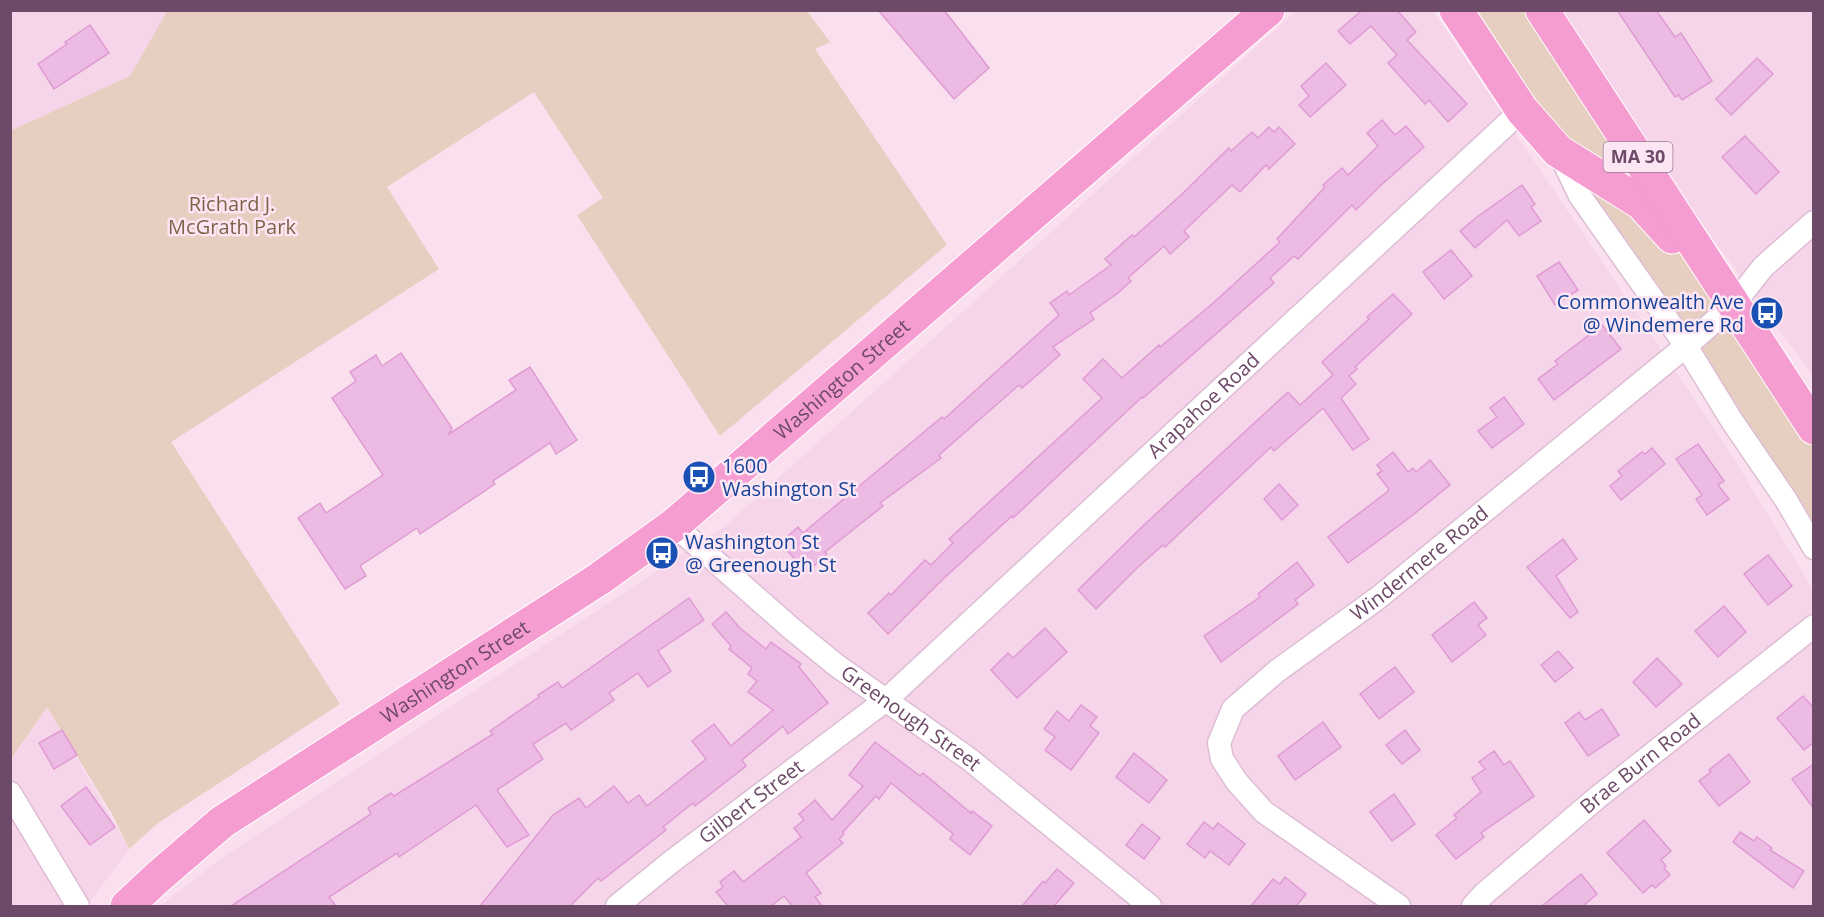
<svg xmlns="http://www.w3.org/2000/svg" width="1824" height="917" viewBox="0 0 1824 917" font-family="'Open Sans',sans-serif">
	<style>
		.residential { fill: #f6d5ea }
		.green { fill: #e6cfc0 }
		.building { fill: #edbae3; stroke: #df9bd3; stroke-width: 1.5 }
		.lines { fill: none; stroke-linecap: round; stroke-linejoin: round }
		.minor-casing { stroke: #ddbdd4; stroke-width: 25 }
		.primary-casing { stroke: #fff; stroke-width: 35 }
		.minor { stroke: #fff; stroke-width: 22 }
		.primary { stroke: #f59cd0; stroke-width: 33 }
		.labels { text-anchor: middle; stroke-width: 5; stroke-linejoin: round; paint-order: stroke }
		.shield { fill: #fde6f4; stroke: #997993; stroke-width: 1.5 }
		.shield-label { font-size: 18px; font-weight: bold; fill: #6e4a69 }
		.park-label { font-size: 20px; fill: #7f6348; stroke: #fde6f4 }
		.transit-label { font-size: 20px; fill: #164399; stroke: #fde6f4; text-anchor: start }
		.street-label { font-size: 20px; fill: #6e4a69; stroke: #fde6f4 }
	</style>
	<rect width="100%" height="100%" fill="#fae0ef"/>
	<g class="residential">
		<path d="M 10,11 L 167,11 L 130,76 L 11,131 Z"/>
		<path d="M 1296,11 L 1433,11 L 1728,449 L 1813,590 L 1813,906 L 160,906 L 223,857 L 725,526 Z"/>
		<path d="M 1547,11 L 1813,11 L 1813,376 Z"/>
		<path d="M 47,707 L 129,849 L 87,906 L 11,906 L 10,755 L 13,758 Z"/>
	</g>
	<g class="green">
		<path d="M 167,11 L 807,11 L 830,42 L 815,49 L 947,245 L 720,436 L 577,215 L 603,198 L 534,92 L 387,187 L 439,269 L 171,442 L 340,704 L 158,823 L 129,849 L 112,814 L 47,707 L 12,758 L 11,755 L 10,131 L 130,76 Z"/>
		<path d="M 1456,11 L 1542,11 L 1813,428 L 1813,548 Z"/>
	</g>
	<g class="building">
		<path d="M 878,10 L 944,10 L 989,68 L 954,99 Z"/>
		<path d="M 1358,10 L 1397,10 L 1416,32 L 1407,40 L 1467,104 L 1448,122 L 1429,100 L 1425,104 L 1388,63 L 1397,55 L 1371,26 L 1350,44 L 1338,31 L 1360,12 Z"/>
		<path d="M 1617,10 L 1656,10 L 1675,37 L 1681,33 L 1712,81 L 1682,100 L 1679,95 L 1675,97 Z"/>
		<path d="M 90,25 L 109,53 L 54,89 L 38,64 L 67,44 L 65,42 Z"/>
		<path d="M 1757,58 L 1773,74 L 1731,115 L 1716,99 Z"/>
		<path d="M 1326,63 L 1346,85 L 1310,117 L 1299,105 L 1309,96 L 1301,86 Z"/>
		<path d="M 1382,120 L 1395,135 L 1406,126 L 1424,147 L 1379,187 L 1356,210 L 1352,205 L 1298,259 L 1294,256 L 1270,278 L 1274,283 L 1143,398 L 1142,397 L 1013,518 L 1012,516 L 942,580 L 888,634 L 868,613 L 889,593 L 891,595 L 925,560 L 931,565 L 953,543 L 949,539 L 1102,398 L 1083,379 L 1103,359 L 1122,378 L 1159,345 L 1160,347 L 1211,305 L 1280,242 L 1277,239 L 1325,187 L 1323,185 L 1342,168 L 1348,175 L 1378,146 L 1367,133 Z"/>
		<path d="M 1269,127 L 1274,132 L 1279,127 L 1295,144 L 1269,169 L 1266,165 L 1240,192 L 1232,185 L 1184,231 L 1189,237 L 1170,254 L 1164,246 L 1128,278 L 1131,281 L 1118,293 L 1090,313 L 1094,319 L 1053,347 L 1060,355 L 1022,388 L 1019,385 L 939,455 L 941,458 L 880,503 L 883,506 L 825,552 L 827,554 L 807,572 L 780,543 L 798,527 L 803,533 L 942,417 L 944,419 L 1059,315 L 1050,303 L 1067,291 L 1069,295 L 1111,265 L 1105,259 L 1132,235 L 1134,237 L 1180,196 L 1229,148 L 1231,151 L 1252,132 L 1258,138 Z"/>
		<path d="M 1745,136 L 1779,172 L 1756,194 L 1722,157 Z"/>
		<path d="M 1522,185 L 1535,204 L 1531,207 L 1541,221 L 1519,236 L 1507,220 L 1475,248 L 1460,231 L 1477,217 Z"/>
		<path d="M 1451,250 L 1472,276 L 1444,299 L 1423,272 Z"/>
		<path d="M 1559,262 L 1578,290 L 1555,305 L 1537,276 Z"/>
		<path d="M 1393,294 L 1412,314 L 1355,367 L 1357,369 L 1349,376 L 1356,384 L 1341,398 L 1369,439 L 1353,450 L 1323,408 L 1274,451 L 1271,447 L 1165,547 L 1163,545 L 1137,568 L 1096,609 L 1078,590 L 1145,524 L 1288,392 L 1300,405 L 1333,375 L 1322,362 L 1369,319 L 1367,317 Z"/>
		<path d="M 1602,325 L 1621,349 L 1554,400 L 1538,379 L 1558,364 L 1555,361 Z"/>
		<path d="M 401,353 L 452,428 L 449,434 L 516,390 L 509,380 L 530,367 L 577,440 L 556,454 L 550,443 L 493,481 L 495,484 L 420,534 L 417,528 L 360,566 L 366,576 L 345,589 L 298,518 L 320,503 L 326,513 L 383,475 L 332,398 L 356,381 L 350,372 L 376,355 L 382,366 Z"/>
		<path d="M 1504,397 L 1524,424 L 1492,448 L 1478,431 L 1497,417 L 1490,408 Z"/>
		<path d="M 1698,444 L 1724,481 L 1718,485 L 1729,499 L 1707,515 L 1696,499 L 1702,495 L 1676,459 Z"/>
		<path d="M 1652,448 L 1665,464 L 1621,500 L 1610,486 L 1622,476 L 1618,471 L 1642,452 L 1645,454 Z"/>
		<path d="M 1393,452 L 1408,472 L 1413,468 L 1416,472 L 1430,460 L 1450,485 L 1409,518 L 1348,563 L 1328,537 L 1387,492 L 1389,489 L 1377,474 L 1382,471 L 1377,465 Z"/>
		<path d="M 1279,484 L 1298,505 L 1282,520 L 1264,499 Z"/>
		<path d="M 1563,539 L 1577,559 L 1556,576 L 1578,612 L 1570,618 L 1527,567 Z"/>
		<path d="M 1768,555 L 1792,586 L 1768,605 L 1744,574 Z"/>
		<path d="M 1297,562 L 1314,585 L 1295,600 L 1298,604 L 1221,662 L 1204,636 L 1260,597 L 1258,594 Z"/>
		<path d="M 689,598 L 704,620 L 658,651 L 671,671 L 648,687 L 638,673 L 609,693 L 614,700 L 571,730 L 566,723 L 533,744 L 543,759 L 497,790 L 529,835 L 507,847 L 476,805 L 399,857 L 397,853 L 329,897 L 336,906 L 231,906 L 371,814 L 368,808 L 391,793 L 394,796 L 493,734 L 490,731 L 539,697 L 538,695 L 558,682 L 562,688 Z"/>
		<path d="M 1474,602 L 1487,618 L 1478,625 L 1486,635 L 1452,662 L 1432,635 Z"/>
		<path d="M 1724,606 L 1746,632 L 1718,657 L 1695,631 Z"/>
		<path d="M 726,612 L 740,628 L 766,649 L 771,642 L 801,664 L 799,667 L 828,703 L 788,734 L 783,726 L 742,760 L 746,766 L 695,806 L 693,803 L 663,827 L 666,830 L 601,881 L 598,878 L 570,906 L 480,906 L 553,815 L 579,798 L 586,808 L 614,786 L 628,803 L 639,795 L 647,806 L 706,759 L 692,741 L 714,724 L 731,746 L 773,710 L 748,692 L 757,681 L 748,674 L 752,668 L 729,649 L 731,646 L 712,624 Z"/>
		<path d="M 1045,628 L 1067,652 L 1017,698 L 991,670 L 1008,653 L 1013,658 Z"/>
		<path d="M 1558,651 L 1573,668 L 1555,682 L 1541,665 Z"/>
		<path d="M 1657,658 L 1682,684 L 1656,707 L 1633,682 Z"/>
		<path d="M 1395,667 L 1414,692 L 1379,719 L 1360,694 Z"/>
		<path d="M 1803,696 L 1814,708 L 1814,742 L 1804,750 L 1777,718 Z"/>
		<path d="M 1081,705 L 1097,717 L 1090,726 L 1099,733 L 1071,770 L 1045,750 L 1055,737 L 1044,729 L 1057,711 L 1069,721 Z"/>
		<path d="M 1602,709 L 1619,735 L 1588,756 L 1565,723 L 1579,712 L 1585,720 Z"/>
		<path d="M 1323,722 L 1341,747 L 1295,780 L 1278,756 Z"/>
		<path d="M 62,730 L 77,755 L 54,769 L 39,743 Z"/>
		<path d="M 1405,730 L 1420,750 L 1402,764 L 1386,745 Z"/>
		<path d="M 875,742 L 920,776 L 923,773 L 971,813 L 972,811 L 992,826 L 970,855 L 950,839 L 953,834 L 891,783 L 879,799 L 876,796 L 843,832 L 844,834 L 839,839 L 843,843 L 806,873 L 821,893 L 815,897 L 822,906 L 792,906 L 784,896 L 771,906 L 728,906 L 716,892 L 723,887 L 720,882 L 734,871 L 743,882 L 801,837 L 794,828 L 804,820 L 799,814 L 815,800 L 832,820 L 863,786 L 849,775 Z"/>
		<path d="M 1494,751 L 1504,765 L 1510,761 L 1534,796 L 1481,833 L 1484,837 L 1456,859 L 1436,835 L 1457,818 L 1454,815 L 1481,792 L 1472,778 L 1485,769 L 1479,762 Z"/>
		<path d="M 1134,753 L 1167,780 L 1149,803 L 1116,777 Z"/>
		<path d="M 1729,754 L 1750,782 L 1719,806 L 1699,781 L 1711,772 L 1709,770 Z"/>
		<path d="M 1814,764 L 1814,809 L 1792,779 Z"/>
		<path d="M 86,787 L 115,827 L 90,845 L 61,806 Z"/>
		<path d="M 1394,794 L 1415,824 L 1392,841 L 1370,812 Z"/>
		<path d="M 1644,820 L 1671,851 L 1661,860 L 1666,866 L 1664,868 L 1670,875 L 1655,888 L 1652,885 L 1643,893 L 1607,853 Z"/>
		<path d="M 1204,822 L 1213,829 L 1218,823 L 1245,844 L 1229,865 L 1210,851 L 1205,858 L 1187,844 Z"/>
		<path d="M 1142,824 L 1160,838 L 1144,859 L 1126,845 Z"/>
		<path d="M 1740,832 L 1754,841 L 1757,837 L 1772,848 L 1770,850 L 1804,871 L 1793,888 L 1733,842 Z"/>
		<path d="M 1057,869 L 1074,883 L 1054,906 L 1022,906 L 1043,881 L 1045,883 Z"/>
		<path d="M 1581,874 L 1597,894 L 1583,906 L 1542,906 Z"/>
		<path d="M 1285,877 L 1306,894 L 1296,906 L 1251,906 L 1273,879 L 1280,884 Z"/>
	</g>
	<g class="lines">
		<defs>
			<g id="minor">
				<path d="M 1559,152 L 1580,196 L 1686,346 L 1732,421 L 1786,500 L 1814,548"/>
				<path id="s1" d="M 674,525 L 792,629 L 836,665 L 969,759 L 1150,906"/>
				<path d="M 10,793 L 78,906"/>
				<path id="s2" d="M 617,906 L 671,862 L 886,700 L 1522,110"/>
				<path id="s3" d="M 1399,906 L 1264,812 L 1237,782 L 1222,759 L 1219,743 L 1233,709 L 1277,671 L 1378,598 L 1686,346 L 1734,304 L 1763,267 L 1814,222"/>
				<path id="s4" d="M 1473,906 L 1484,894 L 1598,797 L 1814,626"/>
			</g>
			<g id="primary">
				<path d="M 1456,10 L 1522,110 L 1558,151 L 1641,203 L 1672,237"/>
				<path d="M 1542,10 L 1814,428"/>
				<path id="s5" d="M 127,906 L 158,877 L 222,822 L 599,579 L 674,525 L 1268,10"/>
			</g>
		</defs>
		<use href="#minor" class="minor-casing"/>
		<use href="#primary" class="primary-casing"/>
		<use href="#minor" class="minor"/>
		<use href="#primary" class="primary"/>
	</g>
	<defs>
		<symbol id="bus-disc" viewBox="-11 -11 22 22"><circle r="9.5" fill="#1a4fb4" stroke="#fde6f4"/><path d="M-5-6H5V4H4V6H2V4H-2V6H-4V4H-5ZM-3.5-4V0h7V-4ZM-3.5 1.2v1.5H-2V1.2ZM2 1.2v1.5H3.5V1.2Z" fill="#fff"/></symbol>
	</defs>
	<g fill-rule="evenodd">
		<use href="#bus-disc" x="1748" y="294" width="38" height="38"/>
		<use href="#bus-disc" x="680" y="458" width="38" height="38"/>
		<use href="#bus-disc" x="643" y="534" width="38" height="38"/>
	</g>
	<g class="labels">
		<rect class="shield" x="1603.5" y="142" width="69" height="30" rx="4.5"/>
		<g class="shield-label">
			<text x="1638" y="163">MA 30</text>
		</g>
		<g class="park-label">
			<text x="232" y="211">Richard J.<tspan x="232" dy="23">McGrath Park</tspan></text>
		</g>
		<g class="transit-label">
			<text x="1744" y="309" text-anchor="end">Commonwealth Ave<tspan x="1744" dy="23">@ Windemere Rd</tspan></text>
			<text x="722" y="473">1600<tspan x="722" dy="23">Washington St</tspan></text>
			<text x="685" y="549">Washington St<tspan x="685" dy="23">@ Greenough St</tspan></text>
		</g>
		<g class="street-label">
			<text dy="7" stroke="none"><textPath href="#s5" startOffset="890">Washington Street</textPath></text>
			<text dy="7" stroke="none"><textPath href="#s2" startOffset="772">Arapahoe Road</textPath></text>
			<text dy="7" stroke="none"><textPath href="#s3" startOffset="522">Windermere Road</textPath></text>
			<text dy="7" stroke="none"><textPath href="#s5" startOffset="404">Washington Street</textPath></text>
			<text dy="7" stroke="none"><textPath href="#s1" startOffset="306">Greenough Street</textPath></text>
			<text dy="7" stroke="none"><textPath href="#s4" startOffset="220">Brae Burn Road</textPath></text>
			<text dy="7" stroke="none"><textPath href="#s2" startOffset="170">Gilbert Street</textPath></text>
		</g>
	</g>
	<rect width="1824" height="917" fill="none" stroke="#6e4a69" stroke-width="24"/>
</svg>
